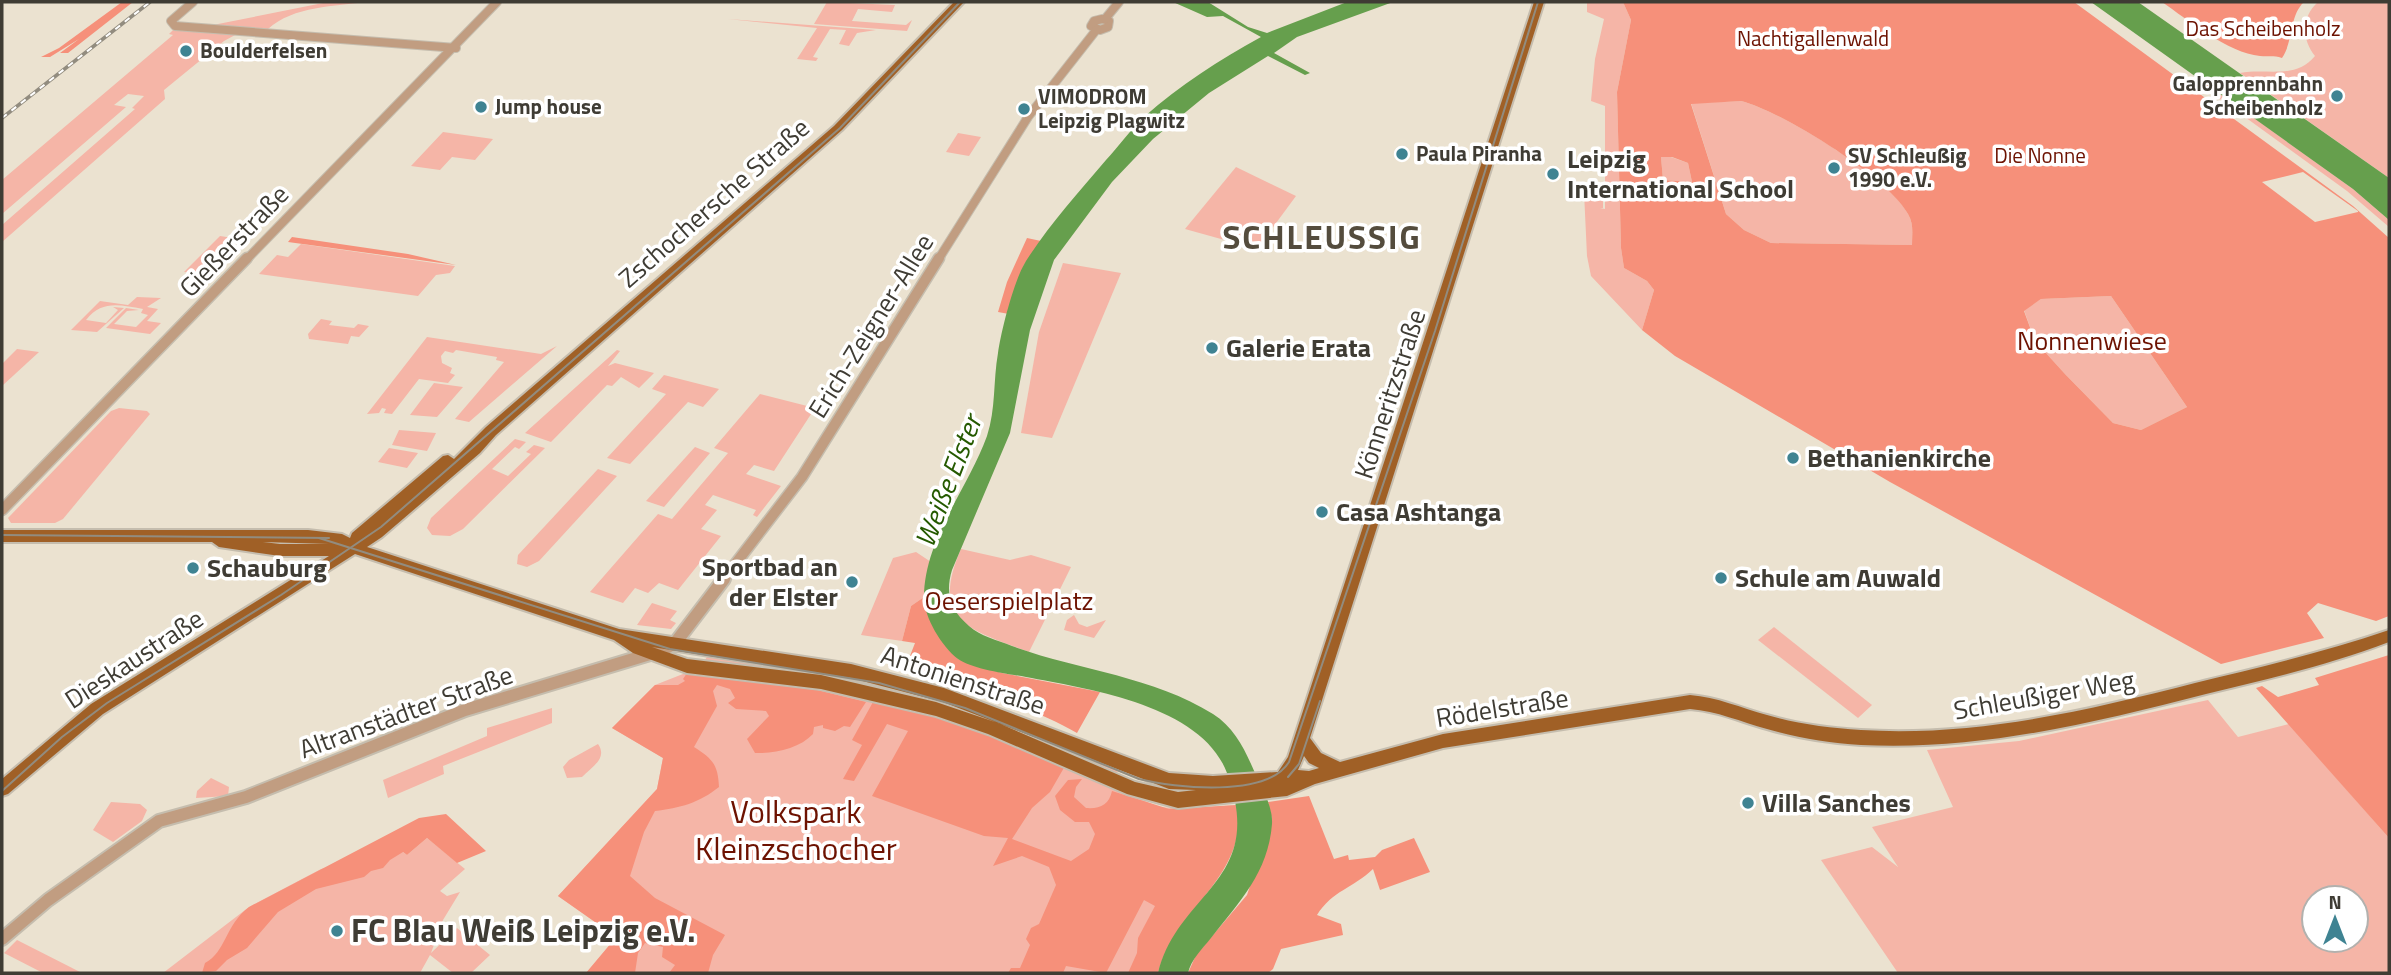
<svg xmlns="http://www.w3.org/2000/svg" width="2391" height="975" viewBox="0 0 2391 975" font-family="'Titillium Web',sans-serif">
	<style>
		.green { fill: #f5b5a7; fill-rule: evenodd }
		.forest { fill: #f6907a; fill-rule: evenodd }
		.water { fill: #669f4d }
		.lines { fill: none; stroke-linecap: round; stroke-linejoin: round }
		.minor-far2-casing { stroke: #c5bdae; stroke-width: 10 }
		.minor-far1-casing { stroke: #c5bdae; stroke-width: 13 }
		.minor-casing { stroke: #c5bdae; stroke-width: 16 }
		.major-casing { stroke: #c5bdae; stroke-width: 4 }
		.minor-far2 { stroke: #c19d81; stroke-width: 8 }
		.minor-far1 { stroke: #c19d81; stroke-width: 10 }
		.minor { stroke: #c19d81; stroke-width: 12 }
		.major { fill: #a06026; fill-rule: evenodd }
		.tram { stroke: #928c7f; stroke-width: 2 }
		.rail-casing { stroke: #928c7f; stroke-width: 3.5 }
		.rail { stroke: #fff; stroke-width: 2; stroke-dasharray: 6; stroke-linecap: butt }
		.poi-dot { fill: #3f8392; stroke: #fff; stroke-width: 2.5 }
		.labels { text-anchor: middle; stroke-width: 7; stroke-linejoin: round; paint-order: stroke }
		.far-park-label { font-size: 21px; fill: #6d1201; stroke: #fff }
		.far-poi-label { font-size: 21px; font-weight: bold; fill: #3f3c34; stroke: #fff; text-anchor: start }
		.poi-label { font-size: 26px; font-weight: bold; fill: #3f3c34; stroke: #fff; text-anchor: start }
		.street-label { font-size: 26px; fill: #3f3c34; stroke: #fff }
		.park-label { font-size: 26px; fill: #6d1201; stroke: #fff }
		.water-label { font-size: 28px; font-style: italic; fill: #255a00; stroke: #fff }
		.near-park-label { font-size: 32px; fill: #6d1201; stroke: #fff }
		.near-poi-label { font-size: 32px; font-weight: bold; fill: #3f3c34; stroke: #fff; text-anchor: start }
		.district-label { font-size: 33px; font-weight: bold; letter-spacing: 2px; fill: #544c3d; stroke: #fff }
	</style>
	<rect width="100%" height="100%" fill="#ebe2d0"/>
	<g class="green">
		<path d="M 328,2 L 367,2 C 336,6 293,6 268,29 L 213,25 Z"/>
		<path d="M 827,2 L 895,5 L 892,12 L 858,9 L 852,21 L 906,25 L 912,20 L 907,31 L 814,24 Z"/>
		<path d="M 1587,2 L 1623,2 L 1631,20 L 1617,92 L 1621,248 L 1624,268 L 1647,281 L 1654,290 L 1642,330 L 1591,276 L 1587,256 L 1584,192 L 1603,194 L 1603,208 L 1600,208 L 1605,209 L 1605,106 L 1591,101 L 1595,59 L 1604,19 L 1587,12 Z"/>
		<path d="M 2318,2 L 2389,2 L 2389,178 L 2240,73 C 2267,68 2295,80 2315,56 C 2301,39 2302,16 2318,2 Z"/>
		<path d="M 728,19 L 876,30 L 857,33 L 849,46 L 839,44 L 846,30 L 830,29 L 813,57 L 818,58 L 816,61 L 797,59 L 817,28 Z"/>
		<path d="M 175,28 L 237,34 L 224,41 L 164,90 L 165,99 L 2,242 L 2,225 L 135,109 L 132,108 L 144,96 L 128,94 L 114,105 L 126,107 L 2,214 L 2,180 L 173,35 L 169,34 Z"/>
		<path d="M 2204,82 L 2353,189 L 2389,220 L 2389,227 L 2347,191 L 2198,83 Z"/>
		<path d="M 1741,101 C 1781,111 1889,177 1908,214 C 1914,224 1912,234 1912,245 L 1771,243 L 1744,230 L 1726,214 L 1691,103 Z"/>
		<path d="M 443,132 L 493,139 L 475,160 L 452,157 L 440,170 L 411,166 Z"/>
		<path d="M 958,133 L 981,137 L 969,156 L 946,152 Z"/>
		<path d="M 1661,157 L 1671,157 L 1688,163 L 1692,182 L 1663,180 Z"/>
		<path d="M 1236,167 L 1296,196 L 1257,249 L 1185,229 Z"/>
		<path d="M 220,236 L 233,238 L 197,273 L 184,272 Z"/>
		<path d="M 301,244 L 455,266 L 450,273 L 436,275 L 418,296 L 259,274 L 277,255 L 288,257 Z"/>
		<path d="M 1063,263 L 1121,273 L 1052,438 L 1021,433 L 1039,332 Z"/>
		<path d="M 2111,296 L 2187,407 L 2141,430 L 2113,423 L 2065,374 L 2035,341 L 2024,310 L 2041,299 Z"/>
		<path d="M 137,297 L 161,298 L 147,307 L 158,309 L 147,321 L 161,323 L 150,334 L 106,328 L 126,308 L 139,310 L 127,311 L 114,324 L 136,327 L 148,315 L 141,313 L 143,309 C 119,305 102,300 86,320 L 106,323 L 118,310 L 113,307 L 124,308 L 97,332 L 71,330 L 100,301 L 128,305 Z"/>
		<path d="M 321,319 L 332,321 L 329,325 L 354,328 L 358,324 L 369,326 L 359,337 L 351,336 L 348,344 L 309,339 L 308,334 Z"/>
		<path d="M 427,337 L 541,354 L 557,346 L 469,422 L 455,419 L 504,362 L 496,360 L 497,357 L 456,350 L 453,353 L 445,351 L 441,356 L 442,363 L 452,368 L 450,373 L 455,375 L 448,383 L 419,379 L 392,414 L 384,413 L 386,409 L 382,408 L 379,413 L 367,414 Z"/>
		<path d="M 17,349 L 39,352 L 2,386 L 2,364 Z"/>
		<path d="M 617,350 L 620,351 L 608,366 L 615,363 L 654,373 L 639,388 L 621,377 L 612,386 L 607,385 L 551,442 L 525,433 Z"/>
		<path d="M 664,375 L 719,389 L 703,407 L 688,402 L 630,464 L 607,458 L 666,394 L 652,389 Z"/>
		<path d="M 434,383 L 463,387 L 437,417 L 410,415 Z"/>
		<path d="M 760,394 L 815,408 L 774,471 L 754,465 L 746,474 L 781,486 L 757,517 L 753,515 L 756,510 L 713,495 L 705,505 L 717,510 L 701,529 L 721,536 L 678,590 L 659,583 L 648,593 L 635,588 L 623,603 L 590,592 L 658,514 L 672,519 L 728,453 L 714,448 Z"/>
		<path d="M 119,408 L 147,411 L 150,414 L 63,519 L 55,523 L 11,523 L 8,518 L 111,411 Z"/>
		<path d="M 399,430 L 436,433 L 427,451 L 392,445 Z"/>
		<path d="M 515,439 L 526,442 L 519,449 L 515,447 L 492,469 L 508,476 L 531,454 L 526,452 L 534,445 L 545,448 L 463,529 L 450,536 L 432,535 L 427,528 L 431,518 Z"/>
		<path d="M 695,447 L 710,453 L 664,507 L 646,501 Z"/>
		<path d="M 389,448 L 418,453 L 407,468 L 378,462 Z"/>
		<path d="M 598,469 L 617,476 L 539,561 L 527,567 L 517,564 L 518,555 Z"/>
		<path d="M 961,549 L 1010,560 L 1031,555 L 1071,567 L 1029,652 C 971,630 929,622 961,549 Z"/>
		<path d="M 916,552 L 931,562 L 924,597 L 911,606 L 902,641 L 861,635 L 893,558 Z"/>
		<path d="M 652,603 L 677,611 L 670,620 L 676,623 L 671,629 L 637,625 Z"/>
		<path d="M 1074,615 L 1079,624 L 1087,627 L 1106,620 L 1094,638 L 1064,630 L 1067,620 Z"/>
		<path d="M 1774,627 L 1872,705 L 1858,718 L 1758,640 Z"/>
		<path d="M 708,655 L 860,677 L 966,705 L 1119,768 L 1115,776 L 962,713 L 702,665 Z"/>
		<path d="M 688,672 L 820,688 L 875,700 L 1036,755 L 1159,807 L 1186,809 L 1237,805 L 1158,973 L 586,973 L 623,929 L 595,922 L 558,896 L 657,789 L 663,758 L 612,728 L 655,685 Z"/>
		<path d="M 2208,700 L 2238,737 L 2289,724 L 2389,838 L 2389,973 L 1898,973 L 1821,860 L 1872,847 L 1898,867 L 1872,827 L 1953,807 L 1927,750 L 2019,741 ZM 2314,898 L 2356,898 L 2356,940 L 2314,940 Z"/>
		<path d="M 552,708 L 552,723 L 443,766 L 444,774 L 388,798 L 383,780 L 487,736 L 487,728 Z"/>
		<path d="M 598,744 C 608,758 592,767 582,777 L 567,778 L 563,767 L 569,760 Z"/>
		<path d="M 211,778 L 229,787 L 228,796 L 196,798 L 197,791 Z"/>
		<path d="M 111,802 L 140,804 L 147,810 L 142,821 L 113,842 L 93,830 Z"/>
		<path d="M 427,838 L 465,869 L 440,891 L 447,896 L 460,892 L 443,920 L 431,953 L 457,928 L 490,955 L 471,973 L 453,973 L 430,955 L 420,973 L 163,973 L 249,907 L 321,869 L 400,850 L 407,855 Z"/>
		<path d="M 17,940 L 82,973 L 43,973 L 4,953 Z"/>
	</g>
	<g class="forest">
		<path d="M 122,2 L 133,2 L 68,53 L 60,53 L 79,39 L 50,57 L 41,57 L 59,48 Z"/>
		<path d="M 1623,2 L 2074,2 L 2353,206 L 2389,238 L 2389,616 L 2376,621 L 2318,603 L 2307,613 L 2324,638 L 2221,664 L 1890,482 L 1675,356 L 1642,330 L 1654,290 L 1647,281 L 1624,268 L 1621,248 L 1617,92 L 1631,20 ZM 1741,101 C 1781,111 1888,177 1908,214 C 1914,224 1912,234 1912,245 L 1771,243 L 1744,230 L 1726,214 L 1691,104 ZM 1661,157 L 1672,157 L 1688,163 L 1692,182 L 1663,180 ZM 2303,172 L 2358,211 L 2358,212 L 2315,222 L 2262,182 ZM 2111,296 L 2187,407 L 2141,430 L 2113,423 L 2065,374 L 2035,341 L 2024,311 L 2041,299 Z"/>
		<path d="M 2162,2 L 2304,2 C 2289,16 2294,40 2282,58 C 2273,55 2269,57 2260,56 C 2228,53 2188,20 2162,2 Z"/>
		<path d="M 292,237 L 408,254 L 456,265 L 288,242 Z"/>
		<path d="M 1027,238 L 1041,241 L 1024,265 L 1009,314 L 998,312 L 1007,282 Z"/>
		<path d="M 924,597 L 927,611 L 958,659 L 1002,673 L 1100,692 L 1077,733 C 1025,703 946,681 888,667 L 892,659 L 908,661 L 915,643 L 902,641 L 911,606 Z"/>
		<path d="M 2389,655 L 2389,838 L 2256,688 L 2262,686 L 2278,697 L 2319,685 L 2315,678 Z"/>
		<path d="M 687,673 L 817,690 L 866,702 L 850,727 L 844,726 L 835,731 L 823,728 L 823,725 L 814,727 L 813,734 C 800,748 775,754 755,753 L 747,739 L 769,716 L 766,711 L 736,709 L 728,703 L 735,698 L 730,689 L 717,685 L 713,691 L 717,706 L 694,747 C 713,759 718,765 719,787 C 699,803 680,808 655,811 L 644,832 L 630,876 L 655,898 L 725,935 L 713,955 L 708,973 L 669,973 L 675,965 L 662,957 L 663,947 L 645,943 L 638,953 L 635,973 L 586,973 L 623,929 L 595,922 L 558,896 L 657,789 L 663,758 L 612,728 L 655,685 L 678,685 L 685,681 L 683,679 Z"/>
		<path d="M 873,702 C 946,715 997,737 1065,766 L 1050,792 L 1032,808 L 1012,839 L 1071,861 L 1089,849 L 1095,834 L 1089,822 L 1075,822 L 1060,810 L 1055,796 L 1068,780 L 1082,779 L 1076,787 L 1074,797 L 1086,808 C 1100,809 1109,805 1112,791 L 1169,809 L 1237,805 C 1250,875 1173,911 1158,973 L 1128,973 L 1137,953 L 1138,938 L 1155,906 L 1144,900 L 1106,973 L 1066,966 L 1063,973 L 1008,973 L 1011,968 L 1020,968 L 1030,945 L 1026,939 L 1031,928 L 1039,924 L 1056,885 L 1049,867 L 1022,856 L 993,866 L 1008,838 L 984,836 L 872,796 L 908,731 L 887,724 L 854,781 L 843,779 L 862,745 L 852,740 Z"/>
		<path d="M 1309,796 L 1334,859 L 1348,855 L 1349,860 L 1375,857 L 1382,850 L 1414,838 L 1430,872 L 1380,890 L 1373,869 C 1352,889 1333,890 1317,915 L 1341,924 L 1343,935 L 1281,949 L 1273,969 L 1268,973 L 1188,973 L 1196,955 L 1247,895 L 1272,820 L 1268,802 Z"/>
		<path d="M 446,814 L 486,851 L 457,863 L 427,838 L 407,855 L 403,852 L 390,860 L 383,868 L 371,871 L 364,877 L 316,889 L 278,912 L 247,948 L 227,960 L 216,971 L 202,973 L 205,963 C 226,952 225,925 249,907 L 419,818 Z"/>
	</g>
	<g class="water">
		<path d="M 1173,2 L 1208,2 L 1248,27 L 1267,33 L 1347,2 L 1393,2 L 1297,37 L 1274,53 L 1310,73 L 1305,75 L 1268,56 L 1209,93 L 1153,139 L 1112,182 L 1054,260 L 1030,330 L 1010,433 L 952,570 C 945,593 950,610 969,626 C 980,636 997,640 1012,646 C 1077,670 1153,676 1213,714 C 1235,728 1245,750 1255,773 C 1262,789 1273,806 1272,824 C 1268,873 1240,901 1211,938 C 1202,949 1191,960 1188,973 L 1158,973 C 1179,890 1267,882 1227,773 C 1202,705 1088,689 1026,677 C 1008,674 972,669 958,659 C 942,647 924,617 924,598 C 924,539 968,489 987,436 C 996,409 993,381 998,353 C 1001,331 1014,280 1026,261 C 1049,225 1078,193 1106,160 C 1119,146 1130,130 1144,117 C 1180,85 1219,60 1261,37 L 1223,16 L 1207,17 Z"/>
		<path d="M 2091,2 L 2138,2 L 2389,178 L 2389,220 L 2353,189 Z"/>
	</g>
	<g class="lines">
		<defs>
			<g id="minor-far2">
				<path d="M 193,2 L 171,21 L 175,26 L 456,48"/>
				<path d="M 1102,19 L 1109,21 L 1108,27 L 1100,30 L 1091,26 L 1094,21 Z"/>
				<path d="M 1105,19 L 1119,2"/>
				<path d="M 246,260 L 497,2"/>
				<path d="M 938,260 L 1028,117 L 1097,29"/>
			</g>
			<g id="minor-far1">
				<path d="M 2,510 L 247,258"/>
				<path d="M 723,580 L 802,477 L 939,258"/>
			</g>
			<path id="minor" d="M 2,939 L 48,900 L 159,821 L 246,797 L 465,710 L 663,650 L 676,642 L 724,579"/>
			<path id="major" d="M 954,2 L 964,2 L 842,130 L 496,435 L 480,453 L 382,537 L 367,547 L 619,629 L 851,664 L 944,688 L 1169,773 L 1213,776 L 1278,772 L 1288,757 L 1534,2 L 1544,2 L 1310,738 L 1321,753 L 1340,762 L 1443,734 L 1690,695 C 1717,697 1741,708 1767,715 C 1797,724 1829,728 1861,730 C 1974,737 2086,711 2195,683 C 2261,667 2325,652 2389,630 L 2389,642 C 2329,665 2268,679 2206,694 C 2093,723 1978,751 1861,745 C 1829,743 1797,738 1767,729 C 1741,722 1717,711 1690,709 L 1443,748 L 1315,784 L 1287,796 L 1178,808 L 1127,794 L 988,734 L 936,716 L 821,689 L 687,673 L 633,653 L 614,640 L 355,554 L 103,714 L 8,794 L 2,796 L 2,779 L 91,704 L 329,556 L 280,556 L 219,547 L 212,542 L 2,542 L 2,530 L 308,530 L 342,534 L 350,538 L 352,533 L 443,456 L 448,455 L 454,459 L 486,427 L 834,126 ZM 263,542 L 329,544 L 280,544 ZM 652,647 L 851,678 L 943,702 L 1169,789 L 1196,790 L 1178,792 L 1135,782 L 998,723 L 936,702 L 821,675 L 687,659 ZM 1304,756 L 1309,763 L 1319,768 L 1309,771 L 1298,770 Z"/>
		</defs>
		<use href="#minor-far2" class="minor-far2-casing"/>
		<use href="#minor-far1" class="minor-far1-casing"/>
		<use href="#minor" class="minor-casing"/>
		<use href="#major" class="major-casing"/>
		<use href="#minor-far2" class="minor-far2"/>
		<use href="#minor-far1" class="minor-far1"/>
		<use href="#minor" class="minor"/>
		<use href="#major" class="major"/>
		<g class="tram">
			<path d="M 2,535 L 329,538"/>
			<path d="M 319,538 L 670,649 L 879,683 L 965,708 L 1139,779 C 1175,788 1267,798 1289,762 L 1435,331 L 1538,2"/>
			<path d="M 1288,777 L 1299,764 L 1320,701"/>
			<path d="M 2,791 L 62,737 L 107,703 L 281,595 L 381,527 L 840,128 L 960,2"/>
		</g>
		<defs>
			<path id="rail" d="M 2,118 L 150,2"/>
		</defs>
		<use href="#rail" class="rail-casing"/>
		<use href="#rail" class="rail"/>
	</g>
	<g class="poi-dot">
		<circle cx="186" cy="51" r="7"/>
		<circle cx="2337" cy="96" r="7"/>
		<circle cx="481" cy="107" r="7"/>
		<circle cx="1024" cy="109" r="7"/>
		<circle cx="1402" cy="154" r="7"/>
		<circle cx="1834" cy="168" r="7"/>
		<circle cx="1553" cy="174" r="7"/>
		<circle cx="1212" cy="348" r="7"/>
		<circle cx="1793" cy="458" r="7"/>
		<circle cx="1322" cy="512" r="7"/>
		<circle cx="193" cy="568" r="7"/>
		<circle cx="1721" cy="578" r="7"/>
		<circle cx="852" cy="582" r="7"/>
		<circle cx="1748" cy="803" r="7"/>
		<circle cx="337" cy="931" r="7"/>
	</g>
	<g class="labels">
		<g class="far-park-label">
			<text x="2263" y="36">Das Scheibenholz</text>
			<text x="1813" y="46">Nachtigallenwald</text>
			<text x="2040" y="163">Die Nonne</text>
		</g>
		<g class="far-poi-label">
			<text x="200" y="58">Boulderfelsen</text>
			<text x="2323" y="91" text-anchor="end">Galopprennbahn<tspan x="2323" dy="24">Scheibenholz</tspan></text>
			<text x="1038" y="104">VIMODROM<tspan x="1038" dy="24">Leipzig Plagwitz</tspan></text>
			<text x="495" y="114">Jump house</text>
			<text x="1416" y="161">Paula Piranha</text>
			<text x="1848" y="163">SV Schleußig<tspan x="1848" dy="24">1990 e.V.</tspan></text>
		</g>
		<g class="poi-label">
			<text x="1567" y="168">Leipzig<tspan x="1567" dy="30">International School</tspan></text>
			<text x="1226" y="357">Galerie Erata</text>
			<text x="1807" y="467">Bethanienkirche</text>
			<text x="1336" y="521">Casa Ashtanga</text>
			<text x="838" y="576" text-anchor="end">Sportbad an<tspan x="838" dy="30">der Elster</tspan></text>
			<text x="207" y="577">Schauburg</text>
			<text x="1735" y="587">Schule am Auwald</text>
			<text x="1762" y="812">Villa Sanches</text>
		</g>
		<g class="street-label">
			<text transform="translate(714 203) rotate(-41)" y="9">Zschochersche Straße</text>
			<text transform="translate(234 241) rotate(-46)" y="9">Gießerstraße</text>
			<text transform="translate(871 326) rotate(-58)" y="9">Erich-Zeigner-Allee</text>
			<text transform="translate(1390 394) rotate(-72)" y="9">Könneritzstraße</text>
			<text transform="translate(134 659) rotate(-33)" y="9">Dieskaustraße</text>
			<text transform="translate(963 680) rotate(18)" y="9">Antonienstraße</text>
			<text transform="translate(2044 695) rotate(-10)" y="9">Schleußiger Weg</text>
			<text transform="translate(1502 708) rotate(-9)" y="9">Rödelstraße</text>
			<text transform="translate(406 712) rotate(-20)" y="9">Altranstädter Straße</text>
		</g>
		<g class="park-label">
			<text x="2092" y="350">Nonnenwiese</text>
			<text x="1009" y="610">Oeserspielplatz</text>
		</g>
		<g class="water-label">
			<text transform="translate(948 481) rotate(-69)" y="10">Weiße Elster</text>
		</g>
		<g class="near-park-label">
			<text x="796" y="823">Volkspark<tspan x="796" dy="37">Kleinzschocher</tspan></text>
		</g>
		<g class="near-poi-label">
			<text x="351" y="942">FC Blau Weiß Leipzig e.V.</text>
		</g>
		<g class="district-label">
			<text x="1322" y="249">SCHLEUSSIG</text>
		</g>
	</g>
	<rect width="2391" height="975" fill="none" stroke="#3f3c34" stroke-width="7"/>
	<g transform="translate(2335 919)"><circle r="33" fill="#ffffff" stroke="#b2b1ae" stroke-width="2"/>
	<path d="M0-5L12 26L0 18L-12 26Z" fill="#3f8392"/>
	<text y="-10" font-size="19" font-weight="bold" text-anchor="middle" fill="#3f3c34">N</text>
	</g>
</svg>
